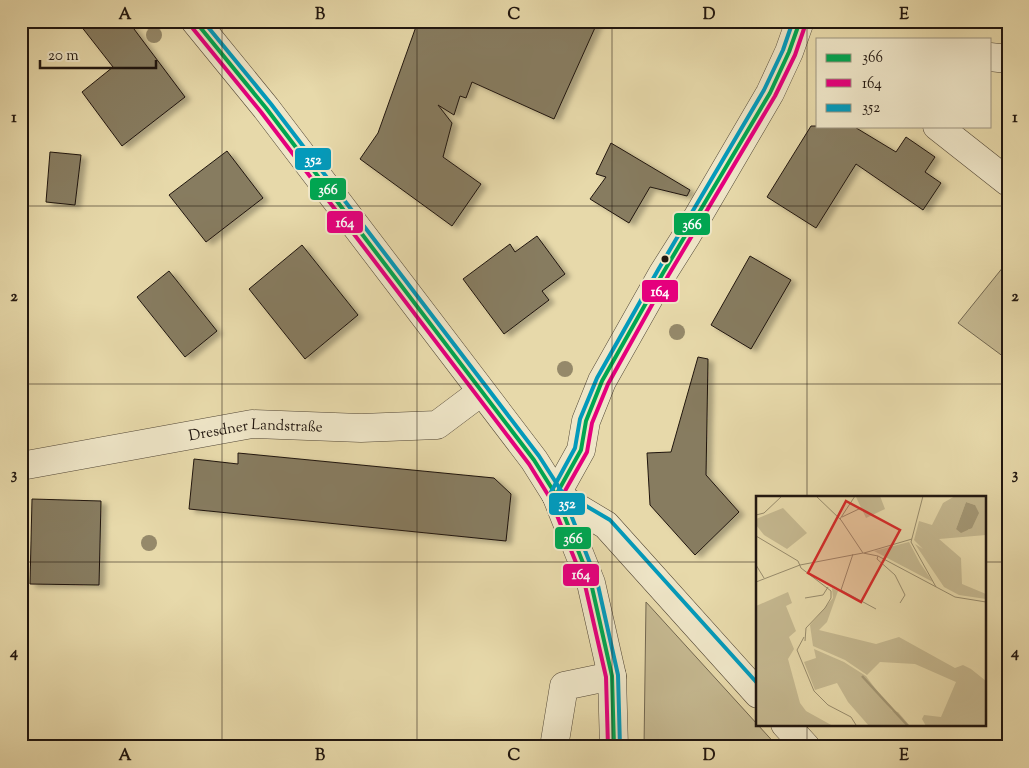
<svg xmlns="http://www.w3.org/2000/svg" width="1029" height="768" viewBox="0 0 1029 768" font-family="'Sorts Mill Goudy',serif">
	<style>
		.green { fill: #c5b890; stroke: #726750 }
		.building { fill: #877b60; stroke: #20160f; filter: url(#shadow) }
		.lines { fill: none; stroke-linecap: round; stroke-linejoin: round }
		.minor-casing { stroke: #524736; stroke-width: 29 }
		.minor { stroke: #efe6c8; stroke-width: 28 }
		.bus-1-casing { stroke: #efe6c8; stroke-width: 8 }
		.bus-2-casing { stroke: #efe6c8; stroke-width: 8 }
		.bus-3-casing { stroke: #efe6c8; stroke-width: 8 }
		.bus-1 { stroke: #00a651; stroke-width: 4 }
		.bus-2 { stroke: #e5007d; stroke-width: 4 }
		.bus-3 { stroke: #039abb; stroke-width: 4 }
		.tree { fill: #95896a }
		.grid { fill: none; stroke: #20160f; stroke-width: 1; stroke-opacity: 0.55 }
		.bus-dot { fill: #20160f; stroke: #efe6c8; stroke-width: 2 }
		.labels { text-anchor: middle; stroke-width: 5; stroke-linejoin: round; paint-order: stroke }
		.street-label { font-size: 15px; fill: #20160f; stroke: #efe6c8 }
		.inset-river { fill: none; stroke: #a39775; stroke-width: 2.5 }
		.inset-road { fill: none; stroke: #978b6c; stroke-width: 1 }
		.view { fill: #d62828; fill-opacity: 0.15; stroke: #d62828; stroke-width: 2.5 }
		.inset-edge { fill: none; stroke: #20160f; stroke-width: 2.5 }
		.line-badge { stroke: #efe6c8; stroke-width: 2 }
		.badge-label { font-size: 14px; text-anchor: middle; font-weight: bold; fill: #fff }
		.neatline { fill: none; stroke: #20160f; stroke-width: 2 }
		.grid-label { font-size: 16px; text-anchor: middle; font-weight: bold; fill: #20160f }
	</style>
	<defs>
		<filter id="shadow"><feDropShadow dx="5.5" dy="3" stdDeviation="2.5" flood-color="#0004"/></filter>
	</defs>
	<rect width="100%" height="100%" fill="#e7d9aa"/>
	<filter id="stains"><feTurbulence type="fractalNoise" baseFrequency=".004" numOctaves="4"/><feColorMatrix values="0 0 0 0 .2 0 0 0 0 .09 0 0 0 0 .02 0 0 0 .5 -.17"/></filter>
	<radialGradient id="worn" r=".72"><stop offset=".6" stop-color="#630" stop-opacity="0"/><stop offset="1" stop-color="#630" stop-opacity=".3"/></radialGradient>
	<g class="green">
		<path d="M 1008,261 L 1008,360 L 958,323 Z"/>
		<path d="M 646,602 L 778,747 L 644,747 Z"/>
	</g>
	<g class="building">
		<path d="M 77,21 L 128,21 L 185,97 L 122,146 L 82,92 L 113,67 Z"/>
		<path d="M 418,21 L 598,21 L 554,119 L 472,82 L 466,98 L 460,96 L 454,115 L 438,105 L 452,123 L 443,157 L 481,184 L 452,226 L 360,159 L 378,133 Z"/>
		<path d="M 811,126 L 853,126 L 896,152 L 906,137 L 935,157 L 925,172 L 941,183 L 923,210 L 856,164 L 816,228 L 767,197 Z"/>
		<path d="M 611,143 L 690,190 L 687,196 L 650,187 L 629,223 L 590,199 L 606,177 L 596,174 Z"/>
		<path d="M 227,151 L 263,198 L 206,242 L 169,195 Z"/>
		<path d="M 50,152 L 81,155 L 75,205 L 46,202 Z"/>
		<path d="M 537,236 L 565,274 L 542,291 L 549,300 L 504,334 L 463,279 L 510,244 L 515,252 Z"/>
		<path d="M 302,245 L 358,315 L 305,359 L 249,289 Z"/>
		<path d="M 750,256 L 791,280 L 751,349 L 711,325 Z"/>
		<path d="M 169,271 L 217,331 L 185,357 L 137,297 Z"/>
		<path d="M 698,357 L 708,359 L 706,475 L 739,512 L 695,555 L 650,505 L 647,453 L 671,452 Z"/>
		<path d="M 238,453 L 494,478 L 511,494 L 506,541 L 189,509 L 194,459 L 238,464 Z"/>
		<path d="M 32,499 L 101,501 L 99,585 L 30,584 Z"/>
	</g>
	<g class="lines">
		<defs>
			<g id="minor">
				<path d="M 195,21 L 266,108 L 534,460 L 556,495 L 591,583 L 612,676 L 614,747"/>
				<path d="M 990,57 L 1008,59"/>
				<path d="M 937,126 L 1008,182"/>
				<path id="s1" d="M 21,466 L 252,424 L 361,428 L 437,425 L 481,392"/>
				<path d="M 556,495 L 581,450 L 586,421 L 602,381 L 663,273 L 687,235 L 770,93 L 789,52 L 800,21"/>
				<path d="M 556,495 L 606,525 L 758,694"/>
				<path d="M 785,724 L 806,747"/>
				<path d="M 554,747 L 564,686 L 612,676"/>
			</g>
		</defs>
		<use href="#minor" class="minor-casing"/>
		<use href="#minor" class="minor"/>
		<defs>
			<g id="bus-1">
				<path d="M 195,21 L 266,108 L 534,460 L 556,495 L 591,583 L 612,676 L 614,747"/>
				<path d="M 556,495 L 581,450 L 586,421 L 602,381 L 663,273 L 770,93 L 789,52 L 800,21"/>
			</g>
			<g id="bus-2">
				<path d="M 190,25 L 261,112 L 529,464 L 550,498 L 585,585 L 606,677 L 608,747"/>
				<path d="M 561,498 L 587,452 L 592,423 L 608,384 L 668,276 L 775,96 L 795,55 L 806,23"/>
			</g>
			<g id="bus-3">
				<path d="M 203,21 L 271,104 L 539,456 L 562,492 L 597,581 L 618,675 L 620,747"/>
				<path d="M 559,490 L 610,520 L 758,684"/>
				<path d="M 551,492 L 575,448 L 580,419 L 597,378 L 658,270 L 764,90 L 783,50 L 793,21"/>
			</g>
		</defs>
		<use href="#bus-1" class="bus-1-casing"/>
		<use href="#bus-2" class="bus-2-casing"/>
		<use href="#bus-3" class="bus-3-casing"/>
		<use href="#bus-1" class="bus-1"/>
		<use href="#bus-2" class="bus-2"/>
		<use href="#bus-3" class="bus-3"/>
	</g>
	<g class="tree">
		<circle cx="154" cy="35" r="8"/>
		<circle cx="677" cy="332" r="8"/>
		<circle cx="565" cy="369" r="8"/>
		<circle cx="149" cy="543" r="8"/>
	</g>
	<path class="grid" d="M 222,21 L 222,747M 417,21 L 417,747M 612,21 L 612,747M 807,21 L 807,497M 21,206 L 1008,206M 21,384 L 1008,384M 21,562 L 758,562M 985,562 L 1008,562M 807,724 L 807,747"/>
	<circle class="bus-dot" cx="665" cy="259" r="4.5"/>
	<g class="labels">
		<g class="street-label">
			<text dy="5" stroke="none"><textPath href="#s1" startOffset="238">Dresdner Landstraße</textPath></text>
		</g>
	</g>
	<g transform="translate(756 496)">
		<rect width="230" height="230" fill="#e7d9aa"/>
		<path d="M 124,0 L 129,13 L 110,22 L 100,1 ZM 199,0 L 230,0 L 230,39 L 183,43 L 205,62 L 206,88 L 230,98 L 230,103 L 203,99 L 188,91 L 159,48 L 167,53 L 158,44 L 163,25 L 176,29 L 187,7 ZM 210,6 L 219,9 L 213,34 L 200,33 ZM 27,12 L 51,37 L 31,53 L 8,39 L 0,29 L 0,23 ZM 153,46 L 164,67 L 177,86 L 118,55 ZM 76,92 L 82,95 L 71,126 L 63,134 L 120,148 L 143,141 L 199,172 L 207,169 L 215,173 L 230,185 L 230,230 L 170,230 L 166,223 L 168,219 L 185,221 L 200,186 L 159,168 L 124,166 L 111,179 L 89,164 L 57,150 L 54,129 L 77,102 ZM 32,96 L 36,107 L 30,110 L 40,135 L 33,141 L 38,153 L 32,163 L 44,207 L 50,215 L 77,230 L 0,230 L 0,110 ZM 58,153 L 88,166 L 110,180 L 136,215 L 142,216 L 154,230 L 113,230 L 92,206 L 81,187 L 59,194 L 48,166 L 60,162 Z" fill="#c5b890" fill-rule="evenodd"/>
		<path d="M 210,6 L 219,9 L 223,17 L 216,32 L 205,37 L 200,33 Z" fill="#a39775"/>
		<path class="inset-river" d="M 106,180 L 152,230"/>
		<path class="inset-road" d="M 60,0 L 85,24 L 107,57M 167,0 L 155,46 L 180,91M 0,19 L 8,17 L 26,0M 86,21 L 105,12M 84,23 L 99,0M 0,40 L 42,65 L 45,72 L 75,95 L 75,102 L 69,112 L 50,132 L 49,145M 108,57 L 156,43M 97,58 L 85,94 L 120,113M 122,60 L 121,63 L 139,79 L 149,99 L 144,107M 0,69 L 8,82M 0,86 L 44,69 L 107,57 L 122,60 L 199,101 L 230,106M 49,102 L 67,99 L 72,91M 48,141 L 41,154 L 58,195 L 72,209 L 95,221 L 100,229"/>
		<path class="view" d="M 90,5 L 144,34 L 105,106 L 52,77 Z"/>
		<rect width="230" height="230" class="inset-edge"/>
	</g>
	<g class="line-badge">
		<rect x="294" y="147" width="38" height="24" rx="5" fill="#039abb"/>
		<rect x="309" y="177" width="38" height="24" rx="5" fill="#00a651"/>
		<rect x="326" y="210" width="38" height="24" rx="5" fill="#e5007d"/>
		<rect x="673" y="212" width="38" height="24" rx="5" fill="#00a651"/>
		<rect x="641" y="279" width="38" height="24" rx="5" fill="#e5007d"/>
		<rect x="548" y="492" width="38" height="24" rx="5" fill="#039abb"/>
		<rect x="554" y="526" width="38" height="24" rx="5" fill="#00a651"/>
		<rect x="562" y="563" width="38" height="24" rx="5" fill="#e5007d"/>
	</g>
	<g class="badge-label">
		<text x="313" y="164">352</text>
		<text x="328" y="194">366</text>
		<text x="345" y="227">164</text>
		<text x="692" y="229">366</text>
		<text x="660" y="296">164</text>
		<text x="567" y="508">352</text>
		<text x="573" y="543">366</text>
		<text x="581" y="579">164</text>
	</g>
	<rect width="1029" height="768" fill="none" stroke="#e7d9aa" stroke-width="55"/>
	<rect x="816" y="38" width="175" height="90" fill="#efe6c8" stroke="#9c937e"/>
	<rect x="826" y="54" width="25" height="8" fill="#00a651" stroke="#9c937e"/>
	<text x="862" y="62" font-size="15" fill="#20160f">366</text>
	<rect x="826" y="79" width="25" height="8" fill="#e5007d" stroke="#9c937e"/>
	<text x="862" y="88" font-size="15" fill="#20160f">164</text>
	<rect x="826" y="104" width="25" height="8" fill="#039abb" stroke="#9c937e"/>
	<text x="862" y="112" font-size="15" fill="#20160f">352</text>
	<path d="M40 60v8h116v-8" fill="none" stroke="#20160f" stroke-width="2.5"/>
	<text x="48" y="60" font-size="15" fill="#20160f" stroke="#efe6c8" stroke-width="4" paint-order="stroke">20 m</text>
	<rect x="28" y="28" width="974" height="712" class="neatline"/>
	<g class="grid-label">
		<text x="125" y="19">A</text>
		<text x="320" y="19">B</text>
		<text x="514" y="19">C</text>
		<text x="709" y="19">D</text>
		<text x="904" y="19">E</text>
		<text x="14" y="122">1</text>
		<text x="1015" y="122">1</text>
		<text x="14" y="301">2</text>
		<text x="1015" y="301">2</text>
		<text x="14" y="479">3</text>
		<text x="1015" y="479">3</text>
		<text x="14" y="657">4</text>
		<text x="1015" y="657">4</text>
		<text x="125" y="760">A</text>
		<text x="320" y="760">B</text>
		<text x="514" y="760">C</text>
		<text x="709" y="760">D</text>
		<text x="904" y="760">E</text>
	</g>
	<rect width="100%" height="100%" filter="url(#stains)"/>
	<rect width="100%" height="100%" fill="url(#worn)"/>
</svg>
